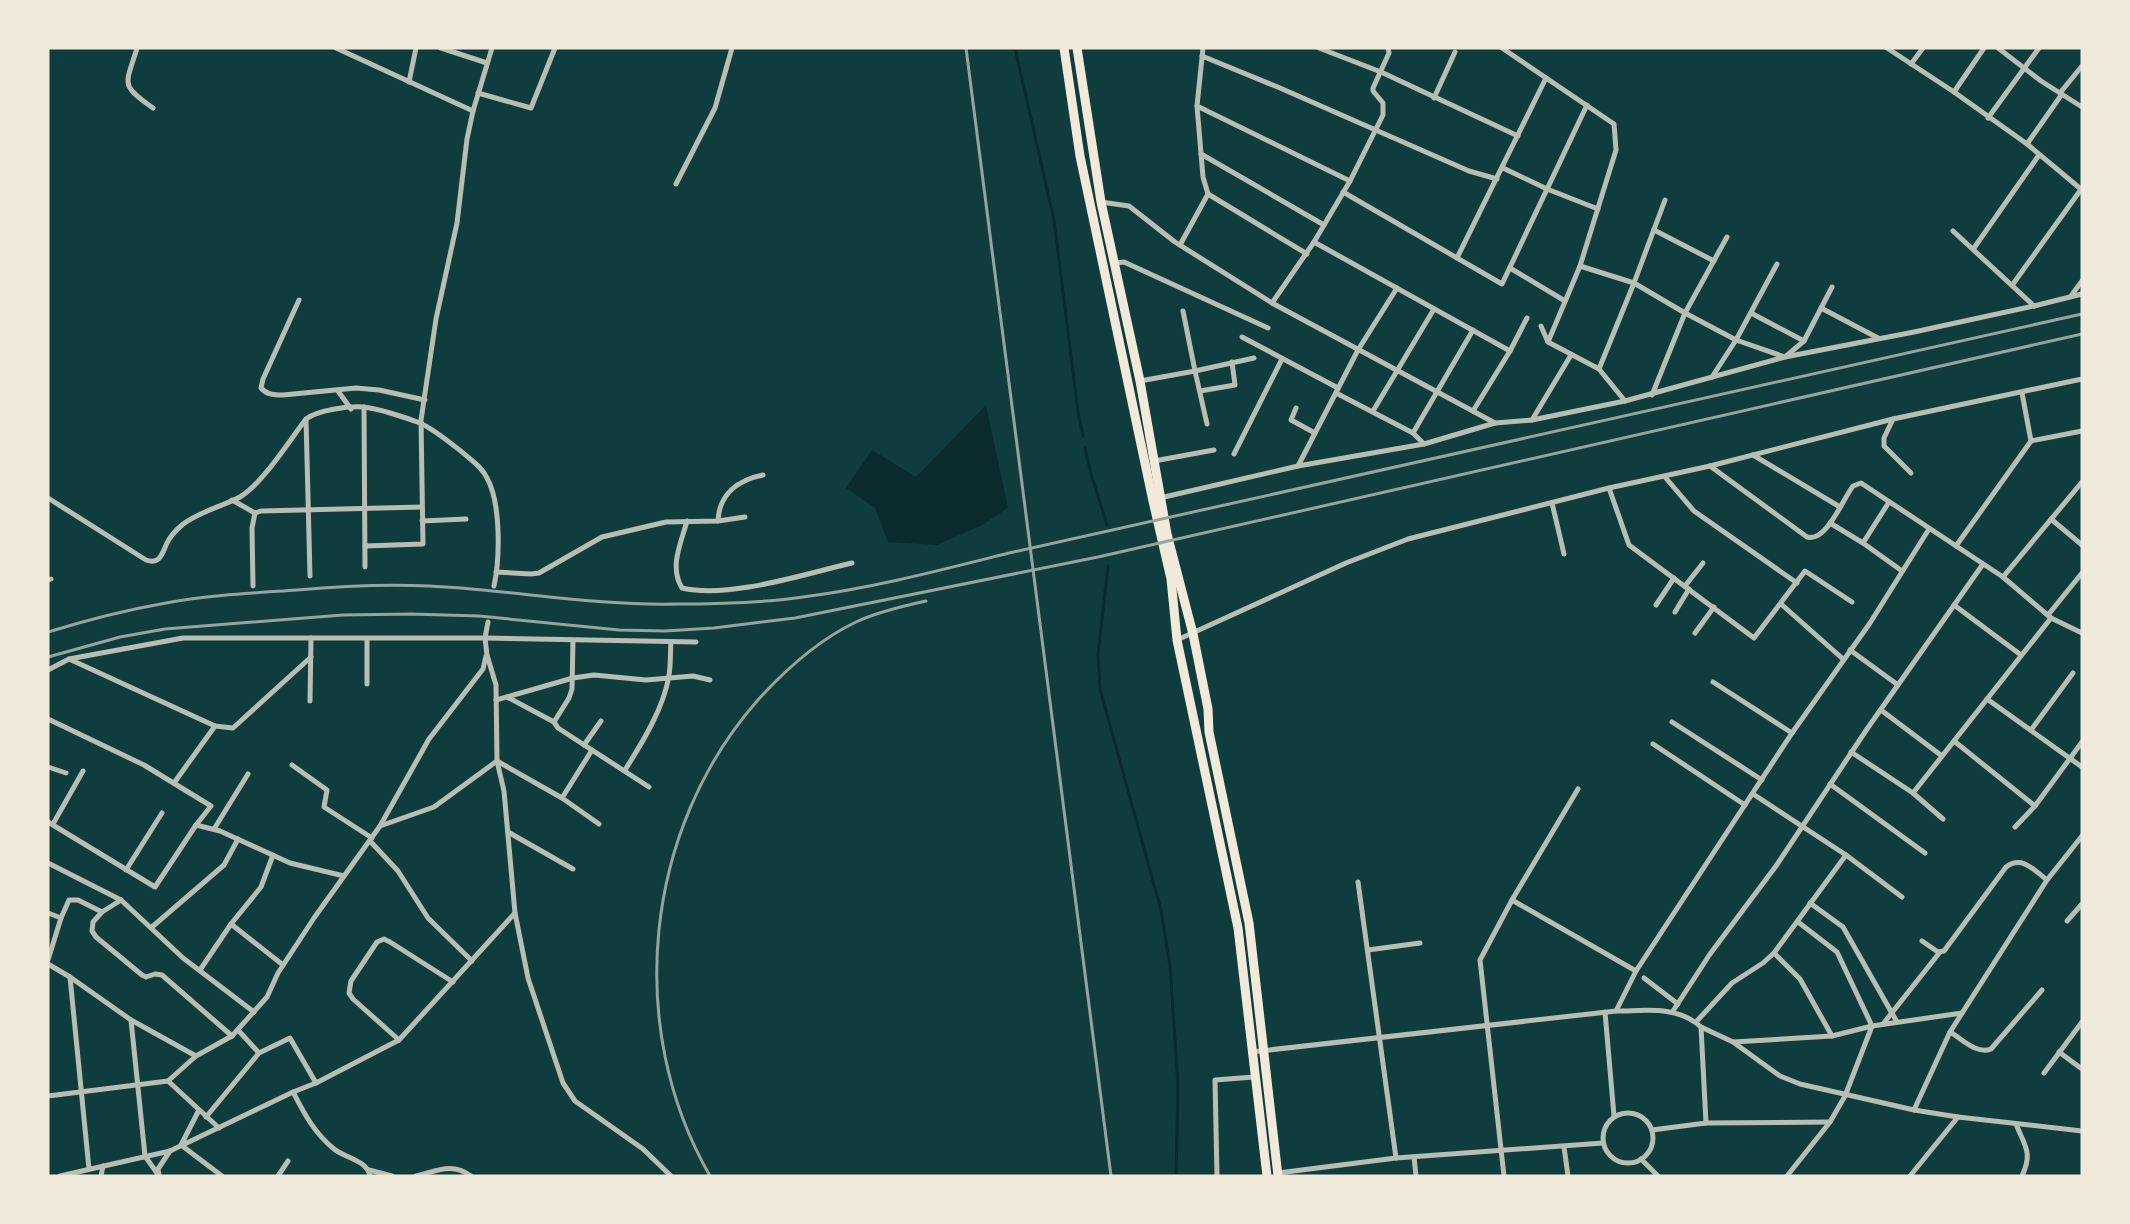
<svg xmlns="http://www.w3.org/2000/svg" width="2130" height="1224" viewBox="0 0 2130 1224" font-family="'Sofia Sans Condensed',sans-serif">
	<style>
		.water { fill: #0a2a2b }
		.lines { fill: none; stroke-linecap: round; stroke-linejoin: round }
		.stream { stroke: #0a2a2b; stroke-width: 3 }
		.minor { stroke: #b8beb3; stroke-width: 5 }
		.trunk { stroke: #f1e9da; stroke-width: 9 }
		.rail { stroke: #97a49c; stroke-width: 3 }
	</style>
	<rect width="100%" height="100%" fill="#0f3d3e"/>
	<path class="water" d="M 986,405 L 1008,508 L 982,525 L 937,545 L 888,542 L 875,508 L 846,488 L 872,450 L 916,477 Z"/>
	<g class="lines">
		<g class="stream">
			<path d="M 1015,48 L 1054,220 L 1078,412 L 1083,436"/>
			<path d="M 1085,448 L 1092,477 L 1107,525"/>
			<path d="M 1108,566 L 1098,654 L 1100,689 L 1161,910 L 1170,966 L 1178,1084 L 1176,1176"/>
		</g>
		<g class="minor">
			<path d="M 137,48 C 126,85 119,84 153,108"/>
			<path d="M 336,48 L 473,111"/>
			<path d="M 441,48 L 487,63"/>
			<path d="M 1203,48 L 1197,106 L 1350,181"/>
			<path d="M 1319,48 L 1381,72 L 1518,136"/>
			<path d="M 1502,48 L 1614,124 L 1616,150 L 1580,266 L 1634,283 L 1599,369"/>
			<path d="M 1887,48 L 1954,92 L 2027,144 L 2082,190"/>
			<path d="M 1998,48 L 2041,81 L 2082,107"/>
			<path d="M 1202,56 L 1280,88 L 1469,171 L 1497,179"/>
			<path d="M 1911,64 L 1923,48"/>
			<path d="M 409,82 L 416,48"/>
			<path d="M 1954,92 L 1984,48"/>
			<path d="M 478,93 L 531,108 L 555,48"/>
			<path d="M 2060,93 L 2082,66"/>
			<path d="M 1434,98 L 1455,52"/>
			<path d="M 1197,106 L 1203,177 L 1208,194 L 1307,254"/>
			<path d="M 1988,118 L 2039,48"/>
			<path d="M 2027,144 L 2062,94"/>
			<path d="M 1201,154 L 1324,225"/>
			<path d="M 1503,168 L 1547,189 L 1598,209"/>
			<path d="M 676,184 L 715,108 L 732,48"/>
			<path d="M 1343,192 L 1502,284 L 1587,105"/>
			<path d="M 1101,202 L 1129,206 L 1175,242 L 1272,303 L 1495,423 L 1532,420 L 1625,401 L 1785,357 L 1914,332 L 2034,306 L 2082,294"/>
			<path d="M 1654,230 L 1714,261"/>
			<path d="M 1953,231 L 2034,306"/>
			<path d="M 1727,237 L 1685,313 L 1736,340 L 1777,264"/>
			<path d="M 1314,242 L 1510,351"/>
			<path d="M 1180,245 L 1208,194"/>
			<path d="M 1974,248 L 2039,155"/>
			<path d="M 1457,258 L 1546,78"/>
			<path d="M 1116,263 L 1124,262 L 1268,328"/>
			<path d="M 1510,268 L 1565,301"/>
			<path d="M 2013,284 L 2082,188"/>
			<path d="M 1397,288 L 1358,350 L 1298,466 L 1424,444"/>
			<path d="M 2071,296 L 2082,281"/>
			<path d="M 299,300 L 263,379 L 261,388 C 267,395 275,395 283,395 L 356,388 L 379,390 L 425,400"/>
			<path d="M 1272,303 L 1314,242 L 1350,181 L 1383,115 L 1383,103 L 1373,91 L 1373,88 L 1389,53 L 1388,48"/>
			<path d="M 1821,308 L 1878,338"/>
			<path d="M 1751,313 L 1804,341"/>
			<path d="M 1541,326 L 1548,342 L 1599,369 L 1625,401"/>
			<path d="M 1242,337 L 1338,388"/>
			<path d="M 1548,342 L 1580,266"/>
			<path d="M 1712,377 L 1736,340 L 1785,357 L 1804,341 L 1832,287"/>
			<path d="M 1140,381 L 1195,371 L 1183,311"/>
			<path d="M 338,391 L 351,409"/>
			<path d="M 1200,391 L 1235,385 L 1232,362"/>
			<path d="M 1336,393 L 1413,433 L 1424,444 L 1495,423"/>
			<path d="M 1652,395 L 1685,313 L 1634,283 L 1665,200"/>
			<path d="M 364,407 L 365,567"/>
			<path d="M 1296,408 L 1291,420 L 1315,433"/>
			<path d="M 1373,411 L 1434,309"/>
			<path d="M 1473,411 L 1510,351 L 1527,318"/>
			<path d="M 306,419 L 310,576"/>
			<path d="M 1893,419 L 1884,438 L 1884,446 L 1911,473"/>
			<path d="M 1532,420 L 1571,355"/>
			<path d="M 1207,424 L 1195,371 L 1254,358"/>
			<path d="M 1413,433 L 1473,330"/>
			<path d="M 2031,441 L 2082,431"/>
			<path d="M 1234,454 L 1282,359"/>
			<path d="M 1753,455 L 1840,507"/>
			<path d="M 1154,461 L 1214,450"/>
			<path d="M 1710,466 L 1807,537 C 1826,543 1843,499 1853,486 L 1861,483 L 2003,577 L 2051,618 L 2082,633"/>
			<path d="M 1665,477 L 1694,511 L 1797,583"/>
			<path d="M 1609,488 L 1629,545 L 1754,638 L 1805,571 L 1852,602"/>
			<path d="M 48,498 L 146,560 C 160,565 162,554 167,543 C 170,537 176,530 182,525 C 198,512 221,507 240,497 C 263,483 289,441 306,419 C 318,410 348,406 363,407 C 377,408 407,418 420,423 C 435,430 449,442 462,452 C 471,460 482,467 487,478 C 501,503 500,558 494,586"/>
			<path d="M 1160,498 L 1298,466"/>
			<path d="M 232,500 L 255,513"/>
			<path d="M 1889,502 L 1863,543 L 1902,571"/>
			<path d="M 1552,503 L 1564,554"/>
			<path d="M 2051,519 L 2082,545"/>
			<path d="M 422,521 L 466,519"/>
			<path d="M 687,521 C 681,543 669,567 682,588 C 729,599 804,574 852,563"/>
			<path d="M 718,521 C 719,494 738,480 763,475"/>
			<path d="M 1830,523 L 1863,543"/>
			<path d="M 365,546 L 423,544 L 421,420 L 436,319 L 457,223 L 467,139 L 473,111 L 492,48"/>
			<path d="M 1956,546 L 2031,441 L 2022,393"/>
			<path d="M 496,572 L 531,574 L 539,573 L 602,537 L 666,522 L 718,521 L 745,517"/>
			<path d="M 2003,577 L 2082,482"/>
			<path d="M 48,580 L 51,579"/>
			<path d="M 253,586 L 252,528 L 255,513 L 261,511 L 422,507"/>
			<path d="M 1685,586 L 1703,563"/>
			<path d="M 1781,604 L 1843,659"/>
			<path d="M 1656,605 L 1674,578"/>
			<path d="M 1954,605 L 2021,655"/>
			<path d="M 1675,612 L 1689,589"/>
			<path d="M 2048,615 L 2082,573"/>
			<path d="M 1695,633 L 1714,607"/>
			<path d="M 367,639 L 367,684"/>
			<path d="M 573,640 L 572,689 L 569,698 L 554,722 L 558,728 L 649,787"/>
			<path d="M 1177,640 L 1346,563 L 1408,539 L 1609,488 L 1710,466 L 1893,419 L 2082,379"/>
			<path d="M 1850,650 L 1898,685"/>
			<path d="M 69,659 L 215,726 L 233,728 L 311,657"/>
			<path d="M 48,670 L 69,659 L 183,638 L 485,638 L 696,642"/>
			<path d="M 1713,682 L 1792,733"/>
			<path d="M 507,697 L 554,722"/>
			<path d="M 1987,699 L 2082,767"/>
			<path d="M 496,700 L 573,678 L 594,675 L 646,680 L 693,676 L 710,680"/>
			<path d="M 310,701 L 311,638"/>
			<path d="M 1881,710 L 1942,756"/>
			<path d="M 48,719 L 144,765 L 211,806 L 196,825"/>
			<path d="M 1672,722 L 1762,780"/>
			<path d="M 2031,730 L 2073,673"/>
			<path d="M 1954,741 L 2035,806"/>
			<path d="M 1653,744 L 1745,805"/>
			<path d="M 584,745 L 601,721"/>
			<path d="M 1851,752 L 1913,793 L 1943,819"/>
			<path d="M 292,765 L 327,790 L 324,807 L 372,838"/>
			<path d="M 48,767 L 66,773"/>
			<path d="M 625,770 C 642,743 664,708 669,675 C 671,664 670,653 671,642"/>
			<path d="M 174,783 L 215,726"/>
			<path d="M 1830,784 L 1925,853"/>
			<path d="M 1913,793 L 2051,618"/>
			<path d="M 1753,794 L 1846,855 L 1902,897"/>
			<path d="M 562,798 L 592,750"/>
			<path d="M 48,822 L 155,887 L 196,825 L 220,831 L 290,863 L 344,876"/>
			<path d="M 53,824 L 83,771"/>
			<path d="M 380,826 L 434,807 L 497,761 L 562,798 L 599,824"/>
			<path d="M 2015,827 L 2035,806 L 2082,742"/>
			<path d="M 214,829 L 248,774"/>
			<path d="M 508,832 L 573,869"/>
			<path d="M 370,841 L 398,871 L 428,918 L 472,961"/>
			<path d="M 48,863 L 121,900 L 183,958 L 254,1012"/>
			<path d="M 126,870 L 162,813"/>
			<path d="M 1358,882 L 1396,1158"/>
			<path d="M 121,900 L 102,912 L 93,922 L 92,931 L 96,937 L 142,975 L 146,977 L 155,974 L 162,975 L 232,1036"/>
			<path d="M 1512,900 L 1578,789"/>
			<path d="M 1810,903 L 1843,927 L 1897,1022"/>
			<path d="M 48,913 L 61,918"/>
			<path d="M 515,913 L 528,978 L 563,1083 L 575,1101 L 643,1149 L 671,1176"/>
			<path d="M 2067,921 L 2082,904"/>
			<path d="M 231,924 L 283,965"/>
			<path d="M 152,927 L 224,865 L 238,839"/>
			<path d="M 1922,941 L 1938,952 L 1944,951 L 2006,867 C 2022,855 2034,870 2047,880"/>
			<path d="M 1368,950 L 1420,943"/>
			<path d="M 1774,953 L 1800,979 L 1832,1036"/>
			<path d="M 48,960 L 61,918 L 69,900 L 78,900 L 102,912"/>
			<path d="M 48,964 L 70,977 L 131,1020 L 196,1056 L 232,1036 L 267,997 L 278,973 L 314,918 L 380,826 L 429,739 L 483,669 L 486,656"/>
			<path d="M 200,970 L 231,924 L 261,887 L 273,855"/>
			<path d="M 70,977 L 89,1169"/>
			<path d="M 1644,978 L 1678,1004"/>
			<path d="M 1616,1011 L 1636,971 L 1792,733 L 1870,623 L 1929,529"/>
			<path d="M 1673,1011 L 1710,954 L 1776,866 L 1867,729 L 1983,564"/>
			<path d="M 1605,1012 L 1614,1116"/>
			<path d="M 131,1020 L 145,1156 L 159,1176"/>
			<path d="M 1696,1022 L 1732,983 L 1763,963 L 1774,953 L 1846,855"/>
			<path d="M 1883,1024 L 1940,952"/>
			<path d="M 1701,1027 L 1733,1042 L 1780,1076 L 1800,1084 L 1914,1110 L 1958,1117 L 2082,1131"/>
			<path d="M 238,1030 L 259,1053"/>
			<path d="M 1950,1032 C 1962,1039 1977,1055 1991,1049 L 2042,990"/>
			<path d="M 399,1040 L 353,999 L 349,993 L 351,981 L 377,942 L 384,939 L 390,942 L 453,982"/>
			<path d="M 1733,1042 L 1832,1036 L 1872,1026 L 1962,1013"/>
			<path d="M 1251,1052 L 1616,1011 C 1645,1011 1677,1005 1701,1027 L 1706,1123"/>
			<path d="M 2059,1052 L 2082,1069"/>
			<path d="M 2044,1073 L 2082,1022"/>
			<path d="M 168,1081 L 196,1056"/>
			<path d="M 293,1092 C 304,1113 314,1133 334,1149 C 345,1158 367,1160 370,1176"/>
			<path d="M 48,1096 L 168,1081 L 219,1128"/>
			<path d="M 199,1110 L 181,1145 L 222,1176"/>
			<path d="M 1914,1110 L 1950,1032 L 2047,880 L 2082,836"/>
			<circle cx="1628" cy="1138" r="25"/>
			<path d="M 206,1117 L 259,1053 L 290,1038 L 316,1083"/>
			<path d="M 2016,1124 C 2025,1147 2033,1152 2022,1176"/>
			<path d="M 1652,1130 L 1706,1123 L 1830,1122"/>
			<path d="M 1564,1147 L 1568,1176"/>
			<path d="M 1414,1157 L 1416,1176"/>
			<path d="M 1641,1159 L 1658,1176"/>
			<path d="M 369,1170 L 392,1176"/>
			<path d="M 1278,1173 L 1396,1158 L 1603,1143"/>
			<path d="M 159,1175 L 158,1169 L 170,1151"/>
			<path d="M 60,1176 L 170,1151 L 293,1092 L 316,1083 L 399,1040 L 515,913 L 504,791 L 497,761 L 496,685 L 487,655 L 485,638 L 488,622"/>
			<path d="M 101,1176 L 103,1166"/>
			<path d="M 278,1176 L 288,1161"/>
			<path d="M 416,1176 C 437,1171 452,1162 471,1176"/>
			<path d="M 1217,1176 L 1215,1080 L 1254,1077"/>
			<path d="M 1504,1176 L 1480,960 L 1512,900 L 1636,971"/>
			<path d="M 1787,1176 L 1830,1122 L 1845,1096 L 1872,1026 L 1837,952 L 1798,922"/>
			<path d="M 1910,1176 L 1958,1117"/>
		</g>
		<g class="trunk">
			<path d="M 1064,48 L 1080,156 L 1153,501 L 1171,579 L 1177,640 L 1238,928 L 1267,1176"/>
			<path d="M 1077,48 L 1101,202 L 1140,381 L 1167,534 L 1193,634 L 1208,709 L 1209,732 L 1249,923 L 1278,1176"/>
		</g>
		<g class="rail">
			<path d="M 966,48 L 1111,1176"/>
			<path d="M 48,632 C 87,620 126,610 166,603 C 210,595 254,593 297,590 C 341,586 385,584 429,586 C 512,590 594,606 677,604 C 719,604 762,603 803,597 C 873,588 941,570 1009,553 L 2082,314"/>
			<path d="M 48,657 L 120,637 L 165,629 L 343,615 L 411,614 L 479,616 L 619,630 L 665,631 L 714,628 L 795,618 L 1098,557 L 2082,334"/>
			<path d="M 710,1176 C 624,1027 644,830 757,701 C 785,670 818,640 856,622 C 877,612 903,606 926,601"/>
		</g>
	</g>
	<rect width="2130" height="1224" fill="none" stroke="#f1e9da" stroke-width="99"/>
</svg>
